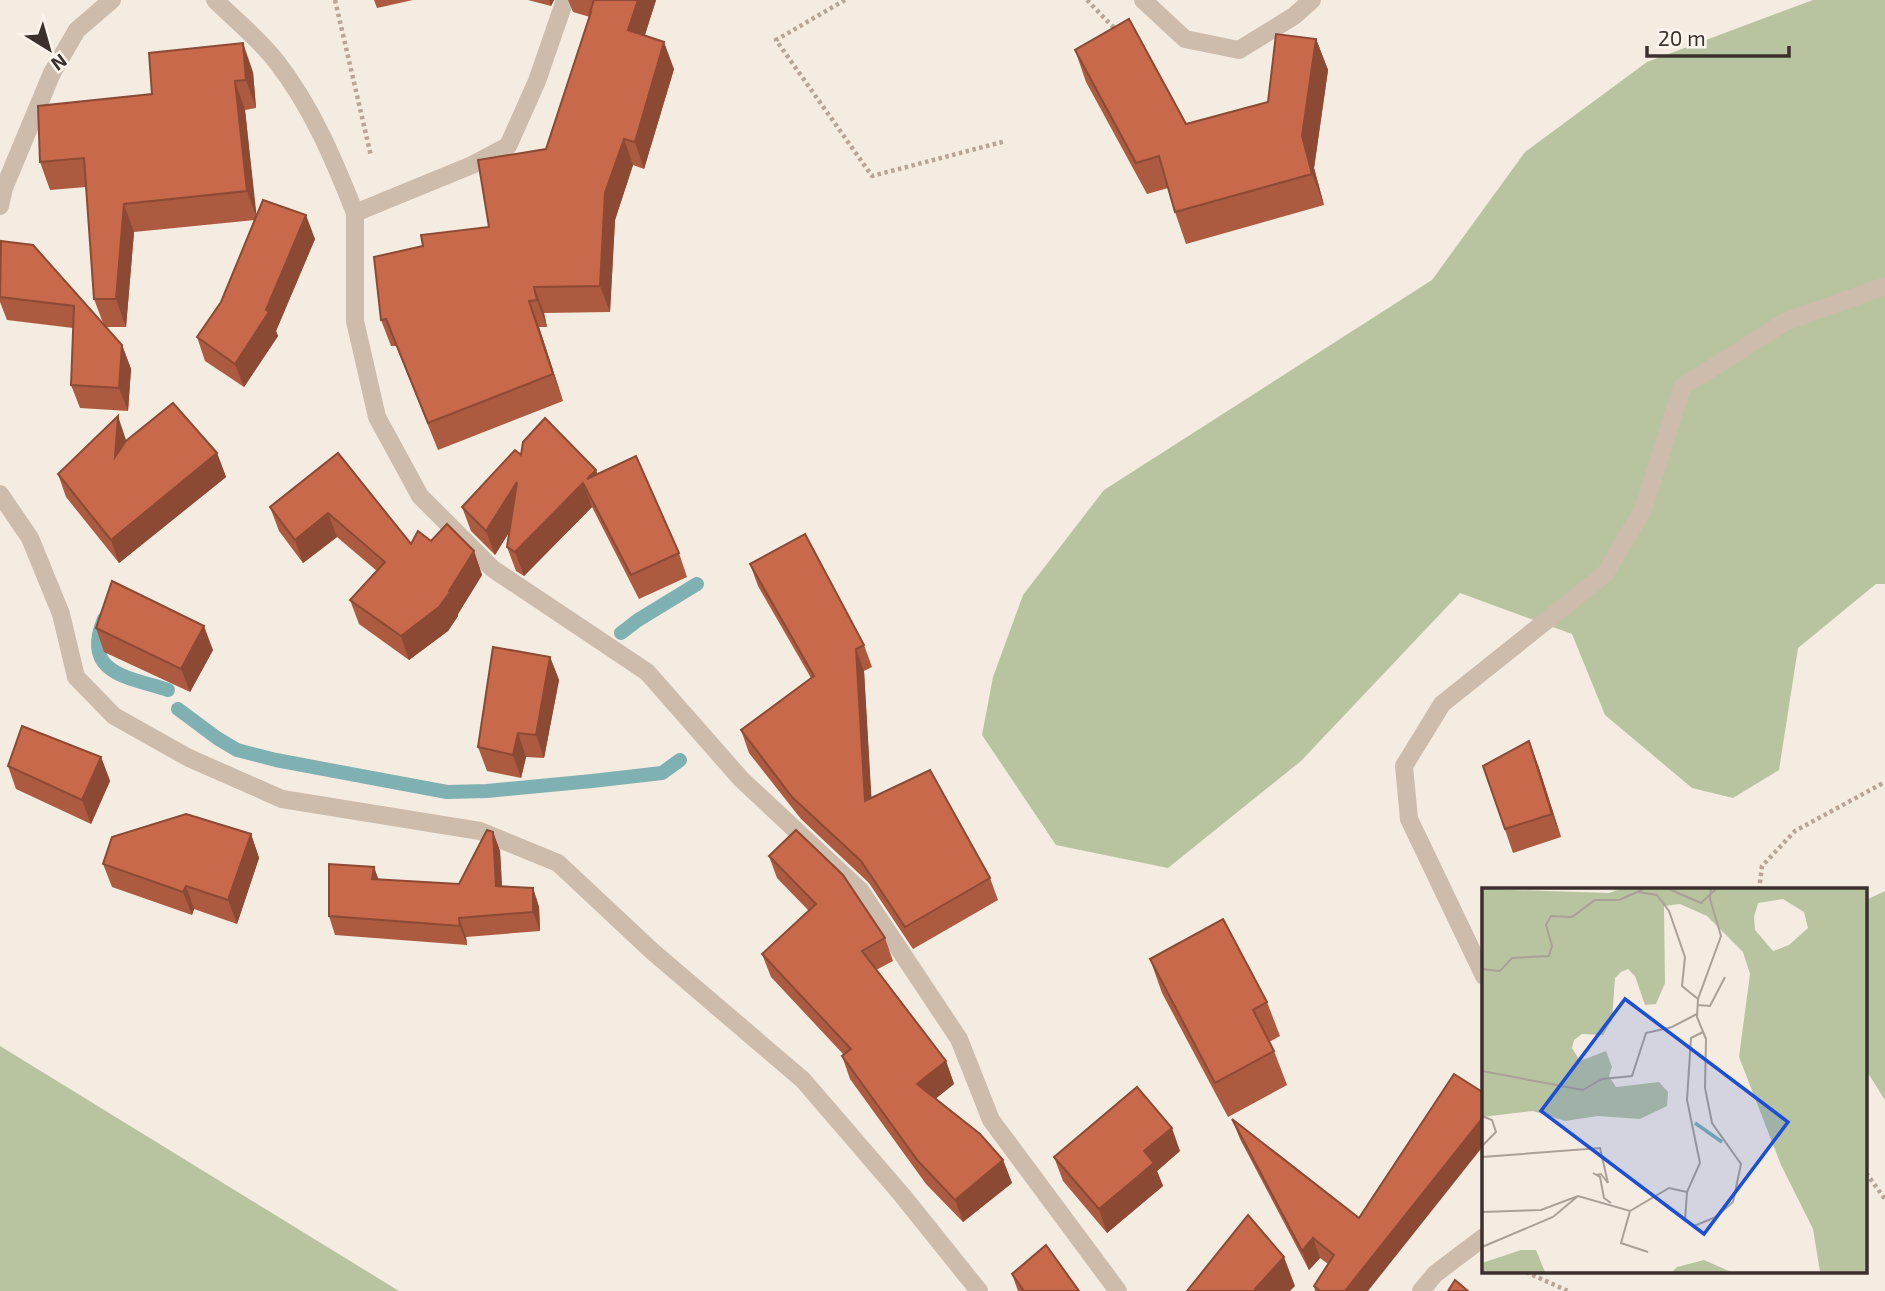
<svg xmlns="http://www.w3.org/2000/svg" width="1885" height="1291" viewBox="0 0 1885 1291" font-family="'Exo 2',sans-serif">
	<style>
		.green { fill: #b8c4a0 }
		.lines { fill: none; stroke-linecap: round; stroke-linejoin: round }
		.stream { stroke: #7fb0b2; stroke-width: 14 }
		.path { stroke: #b9a596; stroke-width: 4.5; stroke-dasharray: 3.5 3.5; stroke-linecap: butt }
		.lane { stroke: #cdbbac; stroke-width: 18 }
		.street { stroke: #cdbbac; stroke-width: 18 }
		.wall { fill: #ac5a40 }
		.shaded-wall { fill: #8c4a34 }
		.building { fill: #c8694b; stroke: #8c4a34; stroke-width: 2 }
		.inset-river { fill: none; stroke: #7fb0b2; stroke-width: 3.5 }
		.inset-road { fill: none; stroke: #aaa098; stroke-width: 2 }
		.view { fill: #1d4ed8; fill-opacity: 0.15; stroke: #1d4ed8; stroke-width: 3.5 }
		.inset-edge { fill: none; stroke: #3b302b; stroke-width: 3.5 }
	</style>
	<rect width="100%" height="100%" fill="#f4ebe1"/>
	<g class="green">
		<path d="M 1813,0 L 1885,0 L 1885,584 L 1876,584 L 1798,648 L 1779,770 L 1733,798 L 1692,788 L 1605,715 L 1572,634 L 1460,593 L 1301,761 L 1168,868 L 1056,845 L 982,735 L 993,677 L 1023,595 L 1104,490 L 1432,280 L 1525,152 L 1647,62 Z"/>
		<path d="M 1885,891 L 1885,1100 L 1866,1070 L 1866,900 Z"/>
		<path d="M 0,1046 L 399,1291 L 0,1291 Z"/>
	</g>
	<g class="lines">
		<g class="stream">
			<path d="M 104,619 C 81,674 128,677 168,690"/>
			<path d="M 621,633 L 638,620 L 697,584"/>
			<path d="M 178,709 L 217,738 L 237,750 L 276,760 L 447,792 L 487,791 L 592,781 L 662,773 L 680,760"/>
		</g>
		<g class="path">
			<path d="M 335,0 L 371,156"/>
			<path d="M 845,0 L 776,40 L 872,176 L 1006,141"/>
			<path d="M 1087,0 L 1116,30"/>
			<path d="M 1759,890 L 1762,866 L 1795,831 L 1885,782"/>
			<path d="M 1866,1173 L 1885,1199"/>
			<path d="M 1526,1272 L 1568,1291"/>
		</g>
		<g class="lane">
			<path d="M 1143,0 L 1185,39 L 1239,50 L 1294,16 L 1312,0"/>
			<path d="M 355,213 L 355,321 L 377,417 L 420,496 L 493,569 L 647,672 L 741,779 L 860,890 L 959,1039 L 991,1120 L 1118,1291"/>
			<path d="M 1484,976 L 1409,819 L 1404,766 L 1442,704 L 1605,574 L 1643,510 L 1682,387 L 1785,322 L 1885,286"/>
			<path d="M 1421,1291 L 1435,1274 L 1484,1237"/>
		</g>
		<g class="street">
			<path d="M 215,0 C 234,19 259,39 276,61 C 312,107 334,160 355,213 L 472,165 L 508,146 L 537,81 L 565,0"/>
			<path d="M 0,206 L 4,188 L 52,73 L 77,30 L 112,0"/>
			<path d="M 0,494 L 30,538 L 61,614 L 76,677 L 114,716 L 189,758 L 282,799 L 480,831 L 558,863 L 652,951 L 803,1080 L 902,1195 L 979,1291"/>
		</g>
	</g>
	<g class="wall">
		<path d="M 374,0 L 413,0 L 377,8 Z"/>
		<path d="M 528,0 L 554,0 L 551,6 Z"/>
		<path d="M 568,0 L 656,0 L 645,35 L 674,69 L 644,169 L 633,165 L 615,220 L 610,312 L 544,313 L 547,327 L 539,327 L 563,401 L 438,450 L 396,346 L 391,346 L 381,320 L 423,246 L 489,227 L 546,149 L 590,17 L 573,12 Z"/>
		<path d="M 1316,39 L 1328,70 L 1314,168 L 1324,205 L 1186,244 L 1175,212 L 1168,188 L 1147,194 L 1086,82 L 1075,50 L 1186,124 L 1268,102 Z"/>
		<path d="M 253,72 L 256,108 L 245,110 L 256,216 L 315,239 L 276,331 L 278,336 L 244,387 L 205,361 L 197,337 L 221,302 L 255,220 L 134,232 L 126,327 L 106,327 L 122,345 L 131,369 L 128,411 L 80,408 L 71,385 L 73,328 L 7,320 L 0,302 L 0,260 L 103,323 L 94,299 L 86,187 L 50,190 L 40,162 L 152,94 Z"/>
		<path d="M 126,441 L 217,453 L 226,477 L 119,563 L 66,497 L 58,474 Z"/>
		<path d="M 338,453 L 411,544 L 431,541 L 474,551 L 482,575 L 458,614 L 458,616 L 448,631 L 409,660 L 359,624 L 350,600 L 377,571 L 337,537 L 303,563 L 279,531 L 270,507 Z"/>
		<path d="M 521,455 L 598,474 L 679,553 L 687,577 L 639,599 L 592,507 L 524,576 L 516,571 L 507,547 L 510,531 L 495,555 L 471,531 L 462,507 Z"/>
		<path d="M 750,564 L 864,645 L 872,667 L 864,671 L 871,797 L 990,878 L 998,900 L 913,949 L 869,883 L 801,819 L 749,753 L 741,730 L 811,678 L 758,586 Z"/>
		<path d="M 96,628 L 213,650 L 190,692 L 104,652 Z"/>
		<path d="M 550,657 L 559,680 L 544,758 L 526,757 L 521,778 L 487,771 L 478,747 Z"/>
		<path d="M 101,757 L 110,781 L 91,824 L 16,789 L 8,766 Z"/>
		<path d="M 1538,765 L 1561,837 L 1513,853 L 1483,766 Z"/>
		<path d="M 493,832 L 500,851 L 502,886 L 533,888 L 539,907 L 540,931 L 466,937 L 467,945 L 335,935 L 329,916 L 374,867 L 378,880 L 459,884 Z"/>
		<path d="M 251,834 L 259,858 L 237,924 L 194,909 L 192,915 L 112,887 L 103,864 Z"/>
		<path d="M 769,856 L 885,938 L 893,961 L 876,970 L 946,1061 L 954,1084 L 935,1099 L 1003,1160 L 1012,1183 L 963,1222 L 926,1184 L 850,1079 L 842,1056 L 844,1055 L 771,977 L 762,954 L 809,911 L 777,878 Z"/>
		<path d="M 1150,959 L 1267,1002 L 1280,1036 L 1269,1042 L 1274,1051 L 1287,1085 L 1228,1117 L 1162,993 Z"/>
		<path d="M 1232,1119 L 1368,1291 L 1315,1291 L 1314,1286 L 1328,1264 L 1320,1258 L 1309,1270 L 1240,1139 Z"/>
		<path d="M 1180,1151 L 1157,1171 L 1163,1186 L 1107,1233 L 1063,1181 L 1054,1157 Z"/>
		<path d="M 1012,1274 L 1079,1291 L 1018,1291 Z"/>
	</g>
	<g class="shaded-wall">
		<path d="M 549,0 L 554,0 L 551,6 Z"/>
		<path d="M 638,0 L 656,0 L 638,56 L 628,30 Z"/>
		<path d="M 1316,39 L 1328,70 L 1314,168 L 1324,205 L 1312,174 L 1302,136 Z"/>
		<path d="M 664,42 L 674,69 L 644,169 L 635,142 Z"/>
		<path d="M 243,43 L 253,72 L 256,108 L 246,80 Z"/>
		<path d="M 235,81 L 245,110 L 257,219 L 247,191 Z"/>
		<path d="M 624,139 L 633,165 L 615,220 L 610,312 L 600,286 L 605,193 Z"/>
		<path d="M 124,204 L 134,232 L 126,327 L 116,299 Z"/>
		<path d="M 306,215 L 315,239 L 276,331 L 278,336 L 244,387 L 235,364 L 266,310 Z"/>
		<path d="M 534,287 L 544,313 L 547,327 L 537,300 Z"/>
		<path d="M 529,301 L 539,327 L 563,401 L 553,374 Z"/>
		<path d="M 122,345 L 131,369 L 128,411 L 119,388 Z"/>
		<path d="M 118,416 L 126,440 L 124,480 L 115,457 Z"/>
		<path d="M 217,453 L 226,477 L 119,563 L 111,540 Z"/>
		<path d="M 596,470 L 605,493 L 587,479 Z"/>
		<path d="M 517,482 L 526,505 L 495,555 L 486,531 Z"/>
		<path d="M 583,483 L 592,507 L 524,576 L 515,552 Z"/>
		<path d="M 328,513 L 337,537 L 303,563 L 295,540 Z"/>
		<path d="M 474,551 L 482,575 L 458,614 L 458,616 L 448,631 L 409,660 L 401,636 L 449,591 Z"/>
		<path d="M 204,626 L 213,650 L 190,692 L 181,669 Z"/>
		<path d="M 856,649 L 864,671 L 873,823 L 865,801 Z"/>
		<path d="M 550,657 L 559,680 L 544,758 L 536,735 Z"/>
		<path d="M 518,733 L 526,757 L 521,778 L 513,755 Z"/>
		<path d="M 1529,741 L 1538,765 L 1561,837 L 1552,814 Z"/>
		<path d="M 101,757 L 110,781 L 91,824 L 82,800 Z"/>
		<path d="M 493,832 L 500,851 L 503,905 L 496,886 Z"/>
		<path d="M 251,834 L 259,858 L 237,924 L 228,900 Z"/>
		<path d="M 374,867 L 381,886 L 372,879 Z"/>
		<path d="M 186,886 L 194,909 L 192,915 L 183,892 Z"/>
		<path d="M 533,888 L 539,907 L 540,931 L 533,912 Z"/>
		<path d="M 459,918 L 466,937 L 467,945 L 460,926 Z"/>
		<path d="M 946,1061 L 954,1084 L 925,1107 L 917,1084 Z"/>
		<path d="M 1484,1116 L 1484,1145 L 1368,1291 L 1345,1291 Z"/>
		<path d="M 1172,1128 L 1180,1151 L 1157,1171 L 1163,1186 L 1107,1233 L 1099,1209 L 1144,1151 Z"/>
		<path d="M 1003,1160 L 1012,1183 L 963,1222 L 955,1200 Z"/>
		<path d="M 1313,1238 L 1320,1258 L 1309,1270 L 1302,1251 Z"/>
		<path d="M 1284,1257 L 1295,1286 L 1290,1291 L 1255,1291 L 1255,1289 Z"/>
	</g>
	<g class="building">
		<path d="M 594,0 L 638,0 L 628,30 L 664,42 L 635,142 L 624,139 L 605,193 L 600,286 L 534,287 L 537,300 L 529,301 L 553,374 L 428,423 L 386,319 L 381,320 L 374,257 L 423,246 L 421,235 L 489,227 L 478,160 L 546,149 L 591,12 L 590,12 Z"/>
		<path d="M 1129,19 L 1186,124 L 1268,102 L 1276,34 L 1316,39 L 1302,136 L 1312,174 L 1175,212 L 1159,156 L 1136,163 L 1075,50 Z"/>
		<path d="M 243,43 L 246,80 L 235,81 L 247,191 L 124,204 L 116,299 L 94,299 L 84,158 L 40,162 L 38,106 L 152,94 L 149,53 Z"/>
		<path d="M 263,200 L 306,215 L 266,310 L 269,312 L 235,364 L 197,337 L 221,302 Z"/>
		<path d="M 1,241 L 33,245 L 122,345 L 119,388 L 71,385 L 74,306 L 0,297 Z"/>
		<path d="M 173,403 L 217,453 L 111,540 L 58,474 L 118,416 L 115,457 L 126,441 Z"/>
		<path d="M 545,418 L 596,470 L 587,479 L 636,456 L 679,553 L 631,575 L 583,483 L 515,552 L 507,547 L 517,482 L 486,531 L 462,507 L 515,450 L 521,455 L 523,442 Z"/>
		<path d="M 338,453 L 411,544 L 418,531 L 431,541 L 447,524 L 474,551 L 449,591 L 450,592 L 439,607 L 401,636 L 350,600 L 385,562 L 328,513 L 295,540 L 270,507 Z"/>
		<path d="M 805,534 L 864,645 L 856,649 L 865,801 L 930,770 L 990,878 L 905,927 L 861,861 L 792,797 L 741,730 L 814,676 L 750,564 Z"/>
		<path d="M 112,581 L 204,626 L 181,669 L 96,628 Z"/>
		<path d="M 493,647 L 550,657 L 536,735 L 518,733 L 513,755 L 478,747 Z"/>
		<path d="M 22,726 L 101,757 L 82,800 L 8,766 Z"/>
		<path d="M 1529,741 L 1552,814 L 1505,829 L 1483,766 Z"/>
		<path d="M 186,814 L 251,834 L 228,900 L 186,886 L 183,892 L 103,864 L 112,837 Z"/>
		<path d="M 487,830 L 493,832 L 496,886 L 533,888 L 533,912 L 459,918 L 460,926 L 329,916 L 329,864 L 374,867 L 372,879 L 459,884 Z"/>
		<path d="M 796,830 L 843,875 L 885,938 L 862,951 L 946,1061 L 917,1084 L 980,1134 L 1003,1160 L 955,1200 L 918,1161 L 842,1056 L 851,1049 L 762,954 L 816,904 L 769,856 Z"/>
		<path d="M 1223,919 L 1267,1002 L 1253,1010 L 1274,1051 L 1215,1083 L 1150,959 Z"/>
		<path d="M 1454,1074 L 1484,1093 L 1484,1116 L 1345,1291 L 1320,1291 L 1314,1286 L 1334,1255 L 1313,1238 L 1302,1251 L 1232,1119 L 1359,1218 Z"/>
		<path d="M 1137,1087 L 1172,1128 L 1144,1151 L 1154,1163 L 1099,1209 L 1054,1157 Z"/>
		<path d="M 1248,1215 L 1284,1257 L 1255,1289 L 1257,1291 L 1187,1291 Z"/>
		<path d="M 1046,1245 L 1079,1291 L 1024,1291 L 1012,1274 Z"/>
		<path d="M 1455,1280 L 1468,1291 L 1448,1291 Z"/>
	</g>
	<g transform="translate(1482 888)">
		<rect width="385" height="385" fill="#f4ebe1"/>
		<path d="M 0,1 L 127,5 L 138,1 L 385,1 L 385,384 L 338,384 L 331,341 L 299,277 L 257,169 L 268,86 L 261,64 L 225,28 L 198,16 L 182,18 L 183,95 L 174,116 L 163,117 L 153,88 L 146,81 L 139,84 L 133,90 L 130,132 L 121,147 L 100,146 L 92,152 L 90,160 L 98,173 L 124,163 L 130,179 L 127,188 L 134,199 L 177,194 L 186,204 L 185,218 L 158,231 L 116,228 L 83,233 L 51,223 L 0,229 ZM 301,11 L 322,24 L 326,40 L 307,57 L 291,63 L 273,42 L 272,29 L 276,15 ZM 39,362 L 54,362 L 63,384 L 0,384 L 0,375 ZM 222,372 L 249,384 L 190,384 L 195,379 Z" fill="#b8c4a0" fill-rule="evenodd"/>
		<path class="inset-river" d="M 213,235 L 240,254"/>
		<path class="inset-road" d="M 187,1 L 219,15 L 234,1M 156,4 L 175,7 L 187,23 L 203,69 L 200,98 L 216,111M 0,81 L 18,83 L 30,70 L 67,68 L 70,58 L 64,37 L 69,28 L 90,29 L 113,12 L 137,12 L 162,1M 215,117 L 228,118 L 243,89M 0,183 L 101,202 L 120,191 L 150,188 L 164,145 L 190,139 L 215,126M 0,228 L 10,232 L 14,244 L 0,258M 0,269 L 118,260 L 126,295 L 119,286 L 114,287M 111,285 L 118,289 L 122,310 L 129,315M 205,304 L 218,275 L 205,212 L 209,150 L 221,144M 148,323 L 139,355 L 166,364M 0,324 L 59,322 L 96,308 L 148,323 L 187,300 L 205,304 L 203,332 L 212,338 L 234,329 L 251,314 L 259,276 L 230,235 L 223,200 L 224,151 L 215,129 L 216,111 L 239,48 L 228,11 L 229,1M 0,359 L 71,329 L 96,308"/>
		<path class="view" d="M 143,111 L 306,234 L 222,346 L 59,223 Z"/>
		<rect width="385" height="385" class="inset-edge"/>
	</g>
	<g transform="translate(49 49) rotate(143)" stroke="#fbf5ee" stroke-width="5" paint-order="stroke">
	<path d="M0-5L12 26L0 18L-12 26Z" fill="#3b302b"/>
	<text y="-10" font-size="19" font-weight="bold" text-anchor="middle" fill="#3b302b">N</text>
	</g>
	<path d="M1647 46v10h142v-10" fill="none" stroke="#3b302b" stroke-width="3.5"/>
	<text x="1658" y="46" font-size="21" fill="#3b302b" stroke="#fbf5ee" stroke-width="5" paint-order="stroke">20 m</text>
</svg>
